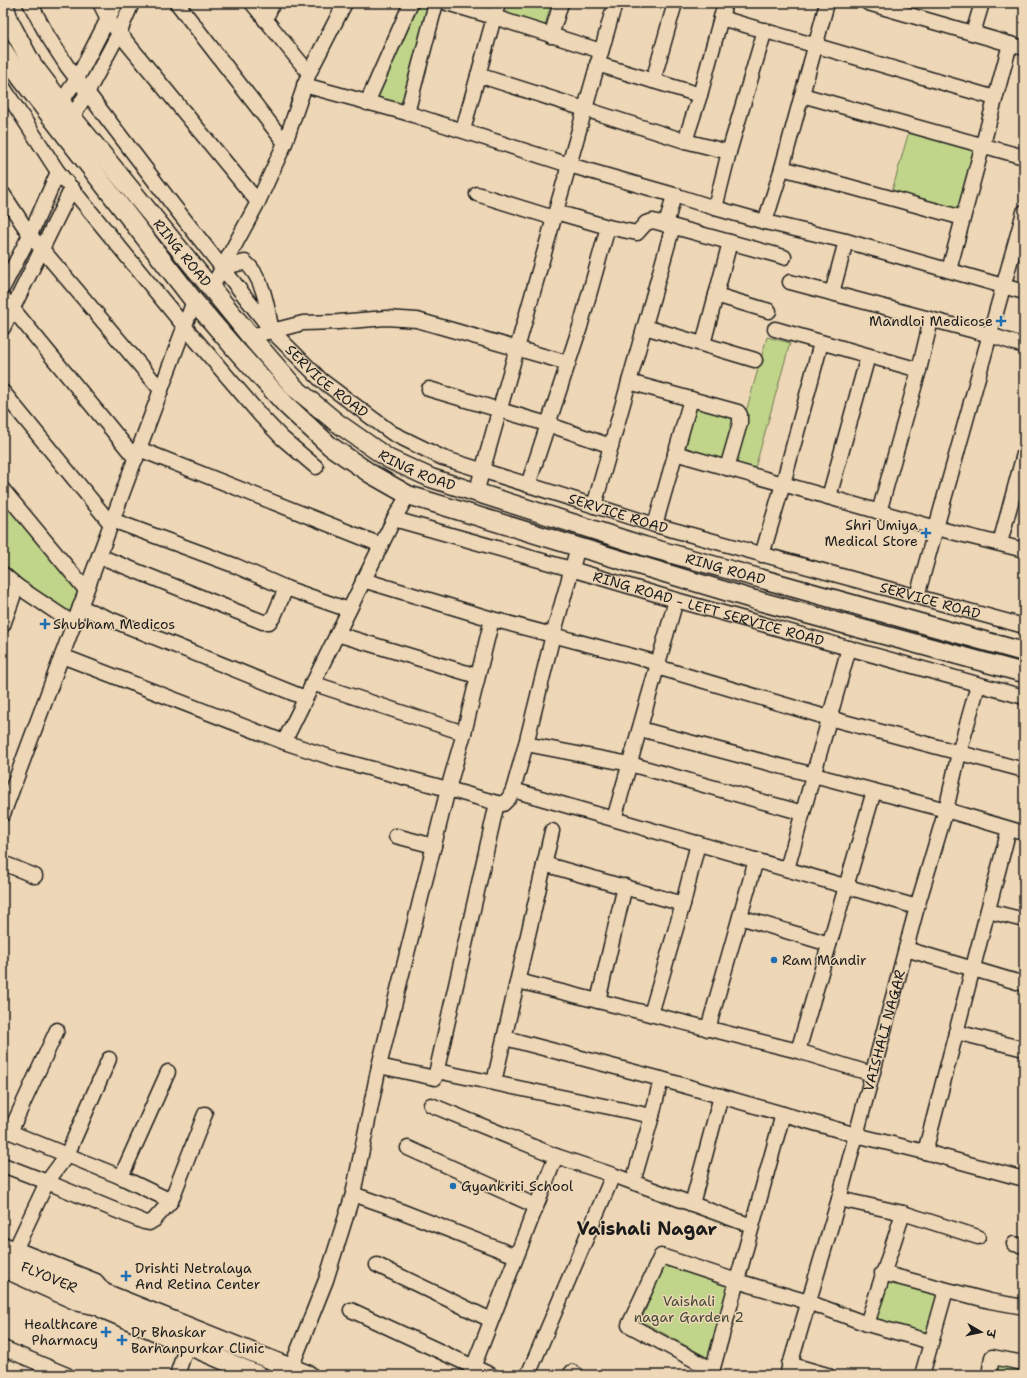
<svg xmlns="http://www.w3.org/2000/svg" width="1027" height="1378" viewBox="0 0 1027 1378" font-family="'Shantell Sans','Playpen Sans Deva',sans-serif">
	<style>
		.green { fill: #c1d58a; stroke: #6e7853 }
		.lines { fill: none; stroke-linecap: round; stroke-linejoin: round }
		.minor-casing { stroke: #1c1c1c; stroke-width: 17 }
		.major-casing { stroke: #1c1c1c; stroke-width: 21 }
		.minor { stroke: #eed7b6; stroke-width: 14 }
		.major { stroke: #eed7b6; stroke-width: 18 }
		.poi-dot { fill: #1f6fb2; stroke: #eed7b6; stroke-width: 1.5 }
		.labels { text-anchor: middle; stroke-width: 3; stroke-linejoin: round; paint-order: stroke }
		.street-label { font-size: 14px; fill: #1c1c1c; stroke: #eed7b6 }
		.poi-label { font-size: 14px; fill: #1c1c1c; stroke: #eed7b6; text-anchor: start }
		.park-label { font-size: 14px; fill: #454a38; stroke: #eed7b6 }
		.district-label { font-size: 18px; font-weight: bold; fill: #1c1c1c; stroke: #eed7b6 }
	</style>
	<rect width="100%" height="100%" fill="#eed7b6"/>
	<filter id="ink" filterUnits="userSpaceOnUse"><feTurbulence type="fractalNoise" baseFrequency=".025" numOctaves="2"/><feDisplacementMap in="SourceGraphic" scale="8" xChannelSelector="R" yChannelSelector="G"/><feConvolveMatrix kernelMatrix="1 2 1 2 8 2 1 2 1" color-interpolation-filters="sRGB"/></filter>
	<g filter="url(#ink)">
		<g class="green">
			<path d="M 420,3 L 431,8 L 403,106 L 376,99 Z"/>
			<path d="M 509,3 L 551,3 L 545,25 L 506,14 Z"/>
			<path d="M 909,131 L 975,150 L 958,210 L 892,191 Z"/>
			<path d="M 767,337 L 790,343 L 755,468 L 685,449 L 697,406 L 744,419 Z"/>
			<path d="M 3,500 L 83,593 L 70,617 L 40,595 L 3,564 Z"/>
			<path d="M 664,1265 L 731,1288 L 712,1360 L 641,1321 Z"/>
			<path d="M 889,1279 L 939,1292 L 929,1336 L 874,1321 Z"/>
			<path d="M 998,1364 L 1024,1369 L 1024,1375 L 996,1375 Z"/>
		</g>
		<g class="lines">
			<defs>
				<g id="minor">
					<path d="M 30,3 L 47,35 L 67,66 L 173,205 L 272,331 L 303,323 L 338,322 L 386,318 L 417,320 L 568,363"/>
					<path d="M 100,3 L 108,19 L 119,33 L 258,202"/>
					<path d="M 177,3 L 285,143"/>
					<path d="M 252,3 L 309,73"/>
					<path d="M 447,3 L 494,17 L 601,51"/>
					<path d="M 868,3 L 1024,48"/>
					<path d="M 721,18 L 995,98"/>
					<path d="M 265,20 L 273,3"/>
					<path d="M 973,33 L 982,3"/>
					<path d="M 551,36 L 561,3"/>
					<path d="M 597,64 L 700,95"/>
					<path d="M 478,75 L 685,141 L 729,152"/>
					<path d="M 653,81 L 675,3"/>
					<path d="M 304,85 L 407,113 L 569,165 L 674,195 L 715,208 L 765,222 L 846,241 L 1024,292"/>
					<path d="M 3,87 L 58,172 L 184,326 L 261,416 L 282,438 L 316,467"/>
					<path d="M 802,95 L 1024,157"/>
					<path d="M 61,102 L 77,79 L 116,3"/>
					<path d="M 367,103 L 411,3"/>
					<path d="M 407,113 L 436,3"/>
					<path d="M 72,117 L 87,93 L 119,33 L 132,3"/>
					<path d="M 463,130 L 498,3"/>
					<path d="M 685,141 L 700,95 L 725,3"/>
					<path d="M 782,168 L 963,218"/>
					<path d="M 3,194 L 30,235 L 161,390"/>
					<path d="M 477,194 L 554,218"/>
					<path d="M 715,208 L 729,152 L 765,30"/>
					<path d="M 765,222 L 782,168 L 827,3"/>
					<path d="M 666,225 L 674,195"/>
					<path d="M 608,227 L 637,233 L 646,223 L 653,221 L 784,257"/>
					<path d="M 222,268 L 245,262 C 263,277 267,305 271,327"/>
					<path d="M 949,270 L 1010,44"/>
					<path d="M 790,282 L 990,335 L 1024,346"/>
					<path d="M 3,287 L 30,235 L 58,172"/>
					<path d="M 211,289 L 258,202 L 285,143 L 309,73 L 345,3"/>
					<path d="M 832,293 L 846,241"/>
					<path d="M 716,295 L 769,311"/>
					<path d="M 3,298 L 12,308 L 136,459"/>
					<path d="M 645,327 L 755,360"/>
					<path d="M 3,328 L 72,188"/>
					<path d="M 775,329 L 919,370"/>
					<path id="s1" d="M 250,336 L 272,331 L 321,380 L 392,433 L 443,458 L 655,525 L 1024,626"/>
					<path d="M 703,344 L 730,242"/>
					<path d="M 629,382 L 738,412 L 740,415 L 740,423 L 727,468"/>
					<path d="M 429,389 L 547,424 L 611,446"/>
					<path d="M 3,392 L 111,524"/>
					<path d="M 139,449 L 381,545"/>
					<path d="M 675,453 L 936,528 L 1024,550"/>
					<path d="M 528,485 L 580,327 L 608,227 L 556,212"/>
					<path d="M 3,490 L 86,590"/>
					<path d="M 476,493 L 615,3"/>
					<path d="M 829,497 L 868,356"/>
					<path d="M 594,506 L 673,226"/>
					<path d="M 879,512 L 919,370 L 931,320"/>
					<path id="s2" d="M 394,519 L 571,569 L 676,600 L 1024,697"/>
					<path d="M 112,520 L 236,566 L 286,588 L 349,610"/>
					<path d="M 655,525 L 691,399"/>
					<path d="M 1000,543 L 1024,454"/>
					<path d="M 762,555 L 783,484 L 821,343"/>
					<path d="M 99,556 L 263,622 L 269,622 L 274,616 L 286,588"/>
					<path d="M 3,574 L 17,586 L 74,624"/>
					<path d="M 363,580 L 492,619 L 651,661"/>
					<path d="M 917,596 L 1024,212"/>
					<path d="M 80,607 L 305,698"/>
					<path d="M 3,625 L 17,586"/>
					<path d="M 337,634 L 477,676"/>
					<path d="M 62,656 L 284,742 L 339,760 L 448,789 L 497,803 L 503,804 L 509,798 L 513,790 L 526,744 L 553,635 L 578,547"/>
					<path d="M 657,667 L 829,718 L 1024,770"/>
					<path d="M 312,683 L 464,733"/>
					<path d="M 640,729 L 946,810 L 1024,833"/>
					<path d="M 284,742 L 394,519 L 408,495"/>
					<path d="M 526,744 L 630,764 L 803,813"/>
					<path d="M 513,790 L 917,907"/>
					<path d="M 3,814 L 194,301"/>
					<path d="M 614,819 L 676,600"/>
					<path d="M 396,836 L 434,846"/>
					<path d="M 3,863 L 35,876"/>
					<path d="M 544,864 L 683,904"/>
					<path d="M 787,869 L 849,648"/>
					<path d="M 988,911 L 1024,920"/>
					<path d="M 740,917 L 829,944"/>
					<path d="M 906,949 L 1024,984"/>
					<path d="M 518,981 L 798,1051 L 872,1074"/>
					<path d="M 598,1001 L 625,886"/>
					<path d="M 651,1014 L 683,904 L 698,843"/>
					<path d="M 708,1029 L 756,860"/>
					<path d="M 956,1032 L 1024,1049"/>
					<path d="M 505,1038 L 661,1079 L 856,1135 L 925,1152 L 1024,1179"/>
					<path d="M 798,1051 L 874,791"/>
					<path d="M 379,1066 L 435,1078 L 497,803"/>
					<path d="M 437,1071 L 652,1116"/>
					<path d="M 494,1082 L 552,831"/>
					<path d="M 431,1105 L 556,1156 L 613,1175 L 752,1226"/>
					<path d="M 3,1129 L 121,1177 L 171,1201"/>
					<path d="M 10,1132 L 57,1030"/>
					<path d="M 408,1148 L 536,1206"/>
					<path d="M 925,1152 L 1009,829"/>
					<path d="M 3,1165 L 47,1182 L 144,1222 L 149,1223 L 154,1220 L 171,1201 L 205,1114"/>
					<path d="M 121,1177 L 168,1072"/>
					<path d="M 633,1182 L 652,1116 L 661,1079"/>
					<path d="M 353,1194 L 393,1208 L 516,1256"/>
					<path d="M 839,1199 L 903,1213 L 978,1237"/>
					<path d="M 692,1204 L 721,1096"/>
					<path d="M 3,1244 L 96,1281 L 107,1294"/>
					<path d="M 1014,1244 L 1024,1246"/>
					<path d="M 15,1250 L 47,1182 L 67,1155 L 109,1059"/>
					<path d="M 377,1265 L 491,1320"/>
					<path d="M 3,1270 L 79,1304 L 103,1309"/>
					<path d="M 882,1273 L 990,1301 L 1024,1307"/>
					<path d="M 351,1310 L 491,1375"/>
					<path d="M 867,1324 L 903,1213"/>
					<path d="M 3,1348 L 67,1375"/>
					<path d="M 789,1364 L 827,1375"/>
					<path d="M 291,1368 L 326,1280 L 353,1194 L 379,1066 L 448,789 L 464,733 L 492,619"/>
					<path d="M 713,1370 L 629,1325 L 661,1256 L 737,1281 L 808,1302 L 867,1324 L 931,1342"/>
					<path d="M 177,1375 L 187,1345"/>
					<path d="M 470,1375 L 556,1156"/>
					<path d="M 528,1375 L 613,1175"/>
					<path d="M 570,1375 L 572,1372 L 577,1375"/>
					<path d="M 711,1375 L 783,1114"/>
					<path id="s3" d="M 787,1375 L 839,1199 L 917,907 L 946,810 L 959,753 L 978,685"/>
					<path d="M 922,1375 L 946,1290"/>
					<path d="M 989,1375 L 992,1357 L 1024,1363"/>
				</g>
				<g id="major">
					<path id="s4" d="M 4,3 L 9,21 L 32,64 L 72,117 L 250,336 L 295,388 L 336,422 L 389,459 L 431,478 L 644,546 L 1024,652"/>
					<path d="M 3,50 L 21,78 L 194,301 L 236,350 L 286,405 L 330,446 L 371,474 L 408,495 L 578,547 L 755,600 L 1024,673"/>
					<path id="s5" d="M 3,1258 L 95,1296 L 107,1294 L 309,1375"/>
					<path d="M 95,1296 L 103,1309 L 258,1375"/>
				</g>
			</defs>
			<use href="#minor" class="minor-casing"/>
			<use href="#major" class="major-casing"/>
			<use href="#minor" class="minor"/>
			<use href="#major" class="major"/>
		</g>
	</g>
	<g class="poi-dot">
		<path d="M999 315h4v4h4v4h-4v4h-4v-4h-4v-4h4z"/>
		<path d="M924 527h4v4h4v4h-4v4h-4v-4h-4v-4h4z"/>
		<path d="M43 618h4v4h4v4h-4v4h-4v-4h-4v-4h4z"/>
		<circle cx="774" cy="960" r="4"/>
		<circle cx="453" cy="1186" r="4"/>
		<path d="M124 1270h4v4h4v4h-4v4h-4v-4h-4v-4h4z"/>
		<path d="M104 1326h4v4h4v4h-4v4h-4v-4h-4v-4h4z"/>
		<path d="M120 1334h4v4h4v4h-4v4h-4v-4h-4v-4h4z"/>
	</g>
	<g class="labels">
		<g class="street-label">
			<text dy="5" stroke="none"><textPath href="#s4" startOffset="309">RING ROAD</textPath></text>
			<text dy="5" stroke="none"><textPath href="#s1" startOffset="97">SERVICE ROAD</textPath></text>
			<text dy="5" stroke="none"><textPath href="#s4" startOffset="633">RING ROAD</textPath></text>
			<text dy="5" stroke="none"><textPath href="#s1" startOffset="421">SERVICE ROAD</textPath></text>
			<text dy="5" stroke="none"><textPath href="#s4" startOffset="957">RING ROAD</textPath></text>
			<text dy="5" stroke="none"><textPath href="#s1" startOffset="745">SERVICE ROAD</textPath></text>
			<text dy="5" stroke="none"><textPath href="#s2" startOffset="327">RING ROAD - LEFT SERVICE ROAD</textPath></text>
			<text dy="5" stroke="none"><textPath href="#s3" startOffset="358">VAISHALI NAGAR</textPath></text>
			<text dy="5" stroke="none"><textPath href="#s5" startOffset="50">FLYOVER</textPath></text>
		</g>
		<g class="poi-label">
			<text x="993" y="326" text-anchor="end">Mandloi Medicose</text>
			<text x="918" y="530" text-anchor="end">Shri Umiya<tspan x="918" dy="16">Medical Store</tspan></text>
			<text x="53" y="629">Shubham Medicos</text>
			<text x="782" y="965">Ram Mandir</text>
			<text x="461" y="1191">Gyankriti School</text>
			<text x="135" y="1273">Drishti Netralaya<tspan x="135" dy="16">And Retina Center</tspan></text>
			<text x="98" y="1329" text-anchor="end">Healthcare<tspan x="98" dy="16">Pharmacy</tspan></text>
			<text x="131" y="1337">Dr Bhaskar<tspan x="131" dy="16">Barhanpurkar Clinic</tspan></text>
		</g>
		<g class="park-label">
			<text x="689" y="1306">Vaishali<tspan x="689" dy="16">nagar Garden 2</tspan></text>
		</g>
		<g class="district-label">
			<text x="647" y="1235">Vaishali Nagar</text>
		</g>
	</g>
	<rect width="1027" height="1378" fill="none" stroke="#eed7b6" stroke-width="16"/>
	<rect x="8" y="8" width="1011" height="1362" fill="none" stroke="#1c1c1c" stroke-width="1.5" filter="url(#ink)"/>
	<g transform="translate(981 1332) rotate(99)" stroke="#eed7b6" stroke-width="3" paint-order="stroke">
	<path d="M0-3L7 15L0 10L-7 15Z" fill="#1c1c1c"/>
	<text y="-6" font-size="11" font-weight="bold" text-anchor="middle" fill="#1c1c1c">उ</text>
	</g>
</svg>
